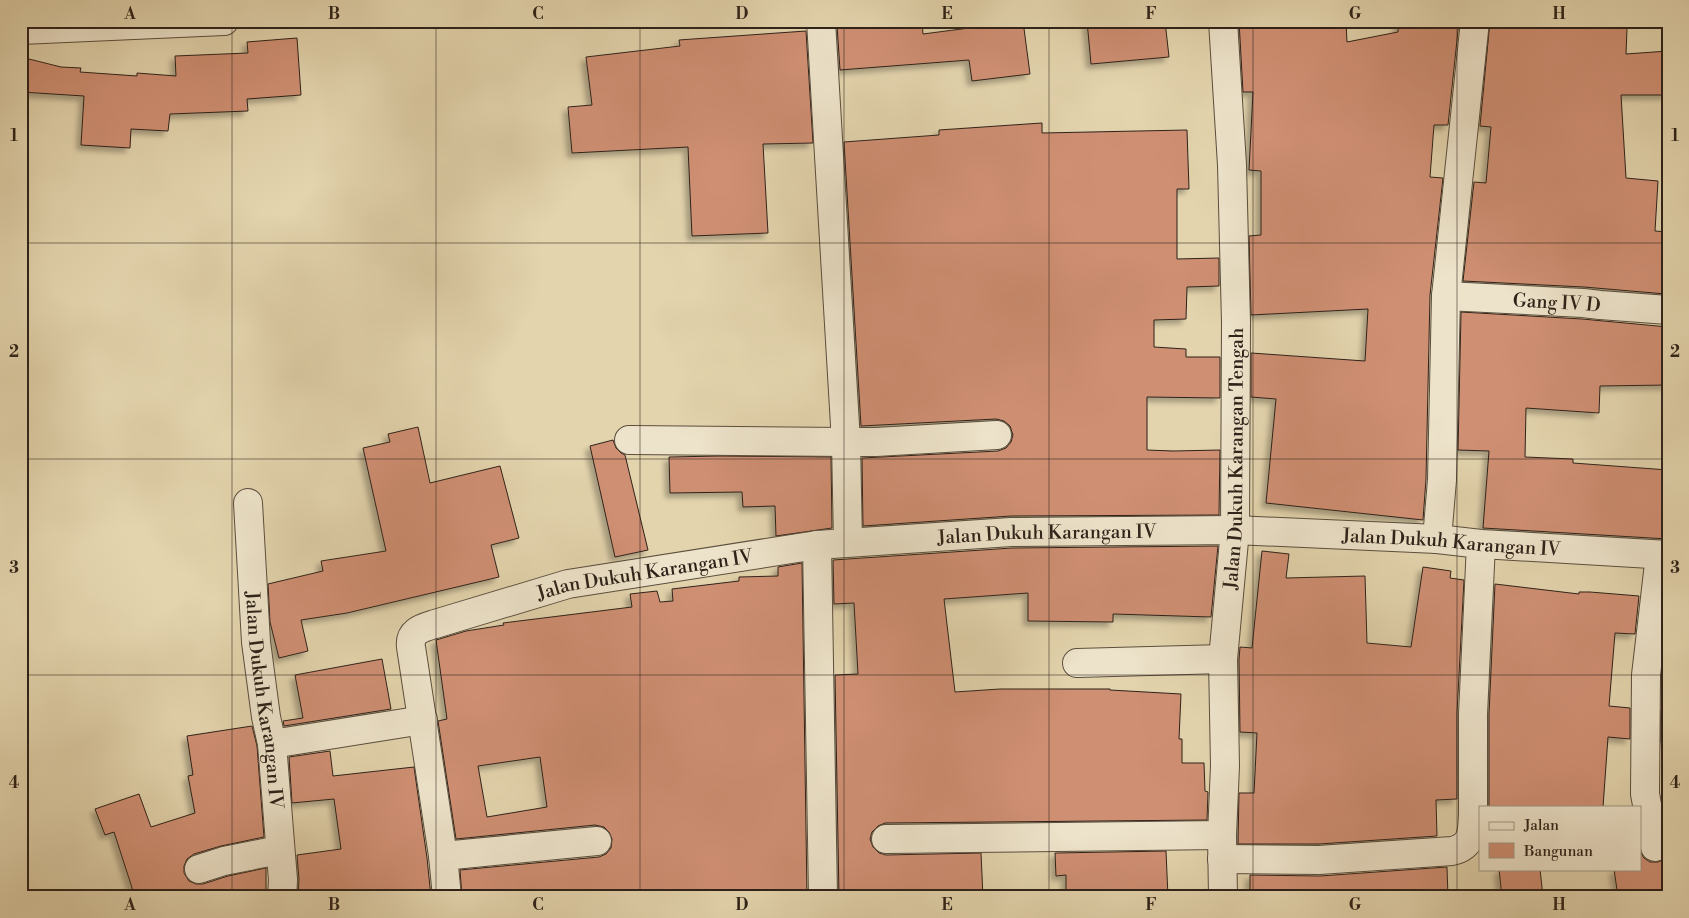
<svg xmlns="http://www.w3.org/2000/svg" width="1689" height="918" viewBox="0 0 1689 918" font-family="'Libre Bodoni',serif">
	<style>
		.building { fill: #cf8f73; stroke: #2e2219; fill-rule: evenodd; filter: url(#shadow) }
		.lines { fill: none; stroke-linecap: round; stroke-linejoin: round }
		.minor-casing { stroke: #5b4e3e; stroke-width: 30 }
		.minor { stroke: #ede3ca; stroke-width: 28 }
		.grid { fill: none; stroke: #2e2219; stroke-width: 1; stroke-opacity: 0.55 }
		.labels { text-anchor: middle; stroke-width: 4; stroke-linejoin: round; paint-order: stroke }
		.street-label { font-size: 19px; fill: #2e2219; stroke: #ede3ca }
		.neatline { fill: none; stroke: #2e2219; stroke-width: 2 }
		.grid-label { font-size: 16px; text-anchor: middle; font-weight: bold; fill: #2e2219 }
	</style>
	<defs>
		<filter id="shadow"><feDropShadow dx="-4.5" dy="4.5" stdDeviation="2.5" flood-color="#0004"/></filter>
	</defs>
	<rect width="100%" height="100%" fill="#e3d4ad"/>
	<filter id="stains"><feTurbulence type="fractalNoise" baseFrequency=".004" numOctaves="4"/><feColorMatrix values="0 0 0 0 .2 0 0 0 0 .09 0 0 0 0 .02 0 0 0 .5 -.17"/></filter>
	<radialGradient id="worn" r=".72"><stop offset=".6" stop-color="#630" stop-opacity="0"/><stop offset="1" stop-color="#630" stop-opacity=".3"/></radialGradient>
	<g class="building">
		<path d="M 886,21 L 922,21 L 923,34 L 1023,21 L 1030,74 L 972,81 L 969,60 L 840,70 L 837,25 Z"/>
		<path d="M 1087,21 L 1165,21 L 1169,57 L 1091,64 Z"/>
		<path d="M 1239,21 L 1346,21 L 1347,42 L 1398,32 L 1399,21 L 1459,21 L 1448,125 L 1434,125 L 1430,177 L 1443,178 L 1430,295 L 1426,479 L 1423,520 L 1266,503 L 1276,399 L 1251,397 L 1251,353 L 1365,361 L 1368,309 L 1251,315 L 1249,236 L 1261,235 L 1261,171 L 1249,170 L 1253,92 L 1243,92 Z"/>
		<path d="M 1490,21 L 1541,21 L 1541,24 L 1627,28 L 1626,54 L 1668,51 L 1668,95 L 1621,95 L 1626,178 L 1658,181 L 1655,231 L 1668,232 L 1666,294 L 1584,287 L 1463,281 L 1474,182 L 1486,183 L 1491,127 L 1480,126 Z"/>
		<path d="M 806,31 L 813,143 L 763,144 L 768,233 L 692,236 L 688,147 L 572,153 L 568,107 L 592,105 L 586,57 L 680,46 L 679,40 Z"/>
		<path d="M 297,38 L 301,95 L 247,99 L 248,111 L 170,114 L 168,131 L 131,129 L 130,148 L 81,145 L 84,96 L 21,92 L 21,57 L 61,67 L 81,68 L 80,72 L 137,76 L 137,73 L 176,76 L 175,56 L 248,53 L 247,42 Z"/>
		<path d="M 1042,123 L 1042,133 L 1187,130 L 1189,189 L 1177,189 L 1177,259 L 1219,258 L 1219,286 L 1187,287 L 1186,319 L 1154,320 L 1154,347 L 1186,349 L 1186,357 L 1220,357 L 1220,398 L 1147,397 L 1147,450 L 1173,451 L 1220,450 L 1219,515 L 1011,516 L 863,526 L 862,458 L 998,451 L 1006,448 L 1011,442 L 1013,435 L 1010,426 L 1004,421 L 996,419 L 861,426 L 844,142 L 939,135 L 939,130 Z"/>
		<path d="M 1461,312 L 1582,319 L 1668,327 L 1668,385 L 1600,386 L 1599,413 L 1526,408 L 1525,457 L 1573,459 L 1573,463 L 1668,470 L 1668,539 L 1483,528 L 1489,451 L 1458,450 Z"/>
		<path d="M 418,427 L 430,483 L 500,466 L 519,538 L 491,545 L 499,577 L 347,613 L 301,620 L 308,651 L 279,658 L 270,622 L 268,584 L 323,571 L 321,561 L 386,551 L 363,448 L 390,442 L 388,434 Z"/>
		<path d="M 613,440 L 616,448 L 621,453 L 625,455 L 648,550 L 615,557 L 590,446 Z"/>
		<path d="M 719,456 L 831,457 L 832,528 L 776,536 L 775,506 L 743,507 L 742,492 L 670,493 L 669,457 Z"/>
		<path d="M 1218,546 L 1211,617 L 1113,614 L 1113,622 L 1028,621 L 1028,593 L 944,599 L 955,692 L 1000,689 L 1110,689 L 1110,690 L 1181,694 L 1179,739 L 1182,739 L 1182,763 L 1204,763 L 1205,791 L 1208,792 L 1207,820 L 885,823 L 878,826 L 872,832 L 870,839 L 873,847 L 879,853 L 886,855 L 981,853 L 983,897 L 839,897 L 835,675 L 858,674 L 854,603 L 834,604 L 833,560 L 1012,548 Z"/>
		<path d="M 1262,551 L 1289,554 L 1286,578 L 1365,576 L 1367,643 L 1411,647 L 1423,567 L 1451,571 L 1450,578 L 1464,580 L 1457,713 L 1457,799 L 1436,800 L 1437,836 L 1319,844 L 1238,844 L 1239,793 L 1254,793 L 1257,733 L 1240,732 L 1239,660 L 1240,647 L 1252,648 Z"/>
		<path d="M 802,563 L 807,897 L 462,897 L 460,870 L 599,857 L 606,854 L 611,848 L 612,839 L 609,832 L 604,827 L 595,825 L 456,839 L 438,721 L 447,719 L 436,640 L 466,631 L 504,625 L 503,623 L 632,607 L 630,594 L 657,591 L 660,602 L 673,601 L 672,589 L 739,581 L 739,577 L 778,576 L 778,567 ZM 540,757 L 547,807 L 487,817 L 478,766 Z"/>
		<path d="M 1495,584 L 1579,594 L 1579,592 L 1590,592 L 1639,596 L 1635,634 L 1615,633 L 1609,706 L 1630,708 L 1630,739 L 1608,737 L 1603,807 L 1489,807 L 1489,714 Z"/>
		<path d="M 382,659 L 391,709 L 284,726 L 283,721 L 303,718 L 295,675 Z"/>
		<rect x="1661" y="711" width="7" height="31"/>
		<path d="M 252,726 L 257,746 L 264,837 L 221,846 L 194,854 L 187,859 L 184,866 L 184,873 L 189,881 L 196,884 L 203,884 L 228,876 L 266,868 L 266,897 L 135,897 L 114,832 L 105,835 L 95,809 L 139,794 L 151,827 L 195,813 L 188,776 L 193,775 L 187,736 Z"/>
		<path d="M 330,751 L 333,776 L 414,767 L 427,858 L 431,897 L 298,897 L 299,879 L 297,855 L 341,849 L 334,799 L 292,803 L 289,757 Z"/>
		<path d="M 1166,851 L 1168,897 L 1066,897 L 1066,875 L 1056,876 L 1055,853 Z"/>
		<path d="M 1640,851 L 1644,858 L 1650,862 L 1658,862 L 1665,859 L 1668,855 L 1668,897 L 1618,897 L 1614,869 L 1640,869 Z"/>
		<path d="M 1447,867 L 1448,897 L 1371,897 L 1371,894 L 1318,897 L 1250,897 L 1250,875 L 1320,876 Z"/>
		<path d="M 1499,869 L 1540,869 L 1543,897 L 1502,897 Z"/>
	</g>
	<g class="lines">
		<defs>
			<g id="minor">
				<path d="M 21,30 L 224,21"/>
				<path id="s1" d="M 1446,296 L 1583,303 L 1600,305 L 1668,310"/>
				<path d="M 629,440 L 846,442 L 821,21"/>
				<path id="s2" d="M 248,503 L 256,642 L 266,717 L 272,744 L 283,880 L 282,897"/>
				<path d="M 1437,539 L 1442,480 L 1446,296 L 1475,21"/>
				<path d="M 848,542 L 846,442 L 876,442 L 997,435"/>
				<path d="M 817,545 L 823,897"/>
				<path d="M 1077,663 L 1223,659"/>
				<path d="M 272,744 L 423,720"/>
				<path d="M 886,839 L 1222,835"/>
				<path d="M 1655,847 L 1645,794 L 1646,675 L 1660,555"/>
				<path d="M 443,856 L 597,841"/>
				<path d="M 1222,859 L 1319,860 L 1452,851 C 1473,846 1472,832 1473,814 L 1473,714 L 1481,544"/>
				<path d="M 199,869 L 224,861 L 279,850"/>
				<path id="s3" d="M 447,897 L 443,856 L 411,647 C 409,631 422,628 435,624 L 568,584 L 817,545 L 1011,532 L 1235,530 L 1437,539 L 1481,544 L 1668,555"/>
				<path id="s4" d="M 1223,897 L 1222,835 L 1225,766 L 1223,659 L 1235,530 L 1236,322 L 1232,165 L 1223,21"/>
			</g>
		</defs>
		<use href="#minor" class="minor-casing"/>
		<use href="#minor" class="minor"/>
	</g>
	<path class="grid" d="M 232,21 L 232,897M 436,21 L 436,897M 640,21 L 640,897M 844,21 L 844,897M 1049,21 L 1049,897M 1253,21 L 1253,897M 1457,21 L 1457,897M 21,243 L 1668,243M 21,459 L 1668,459M 21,675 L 1668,675"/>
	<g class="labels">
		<g class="street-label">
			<text dy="7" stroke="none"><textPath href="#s1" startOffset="111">Gang IV D</textPath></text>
			<text dy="7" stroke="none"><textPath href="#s4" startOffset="439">Jalan Dukuh Karangan Tengah</textPath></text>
			<text dy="7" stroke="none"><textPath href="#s3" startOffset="911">Jalan Dukuh Karangan IV</textPath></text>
			<text dy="7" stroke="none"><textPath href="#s3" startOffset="1316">Jalan Dukuh Karangan IV</textPath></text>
			<text dy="7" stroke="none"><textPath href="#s3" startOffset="506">Jalan Dukuh Karangan IV</textPath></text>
			<text dy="7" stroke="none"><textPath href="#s2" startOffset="198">Jalan Dukuh Karangan IV</textPath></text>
		</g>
	</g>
	<rect width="1689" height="918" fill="none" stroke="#e3d4ad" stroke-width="55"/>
	<rect x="1479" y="806" width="162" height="65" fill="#ede3ca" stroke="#a19683"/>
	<rect x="1489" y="822" width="25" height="8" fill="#ede3ca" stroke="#a19683"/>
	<text x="1524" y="830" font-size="15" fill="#2e2219">Jalan</text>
	<rect x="1489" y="843" width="25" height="15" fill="#cf8f73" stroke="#a19683"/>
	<text x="1524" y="856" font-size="15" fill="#2e2219">Bangunan</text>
	<rect x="28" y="28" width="1634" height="862" class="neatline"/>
	<g class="grid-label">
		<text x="130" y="19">A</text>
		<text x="334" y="19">B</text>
		<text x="538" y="19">C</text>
		<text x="742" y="19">D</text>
		<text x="947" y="19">E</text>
		<text x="1151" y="19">F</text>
		<text x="1355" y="19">G</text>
		<text x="1559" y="19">H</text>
		<text x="14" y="141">1</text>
		<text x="1675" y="141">1</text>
		<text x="14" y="357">2</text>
		<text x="1675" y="357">2</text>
		<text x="14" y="573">3</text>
		<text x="1675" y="573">3</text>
		<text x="14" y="788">4</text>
		<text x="1675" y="788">4</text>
		<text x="130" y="910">A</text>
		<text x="334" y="910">B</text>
		<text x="538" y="910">C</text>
		<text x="742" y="910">D</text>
		<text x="947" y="910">E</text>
		<text x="1151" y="910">F</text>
		<text x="1355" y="910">G</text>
		<text x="1559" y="910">H</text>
	</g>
	<rect width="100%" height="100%" filter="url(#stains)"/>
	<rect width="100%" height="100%" fill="url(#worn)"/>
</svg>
